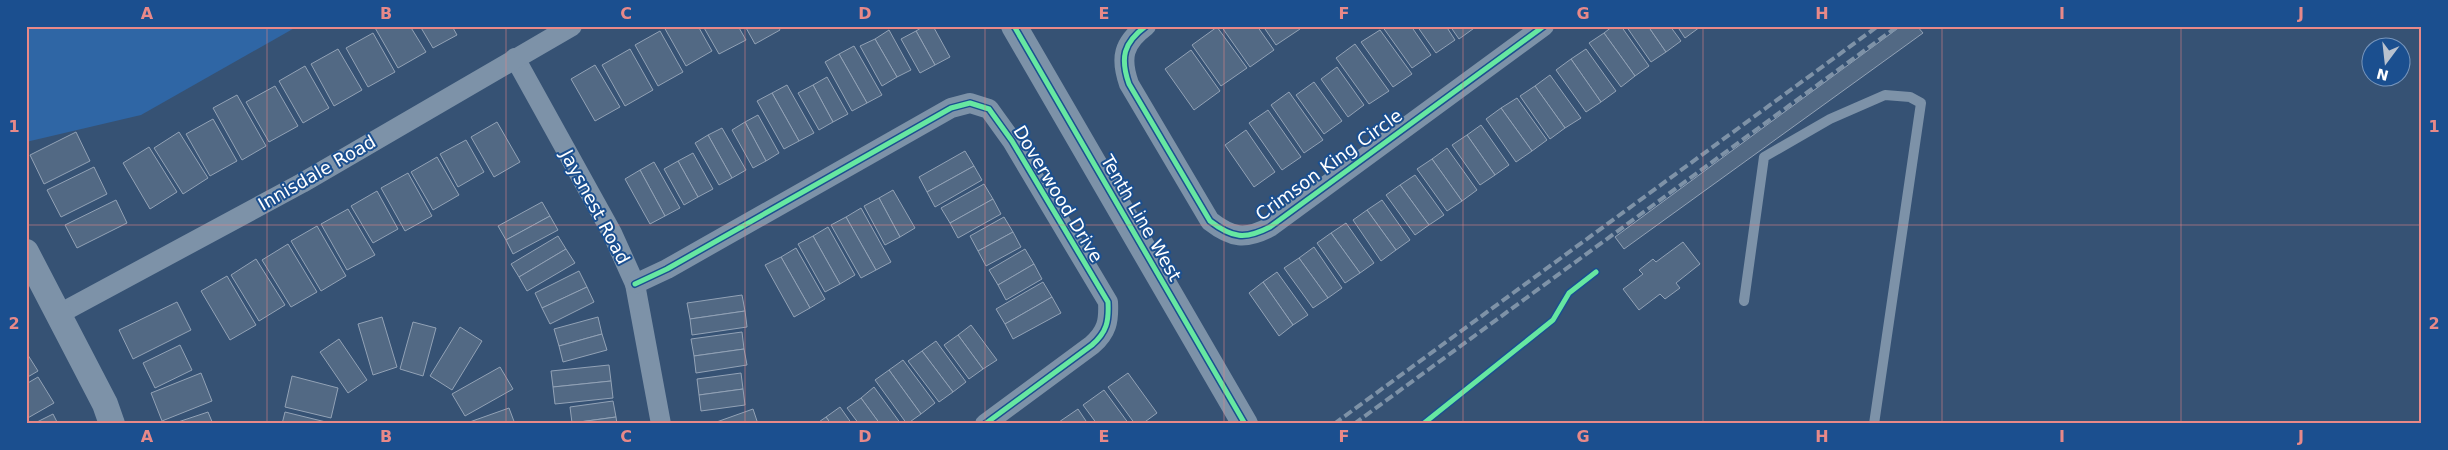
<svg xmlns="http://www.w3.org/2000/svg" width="2448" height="450" viewBox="0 0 2448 450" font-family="'DejaVu Sans',sans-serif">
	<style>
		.green { fill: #2f66a5 }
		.building { fill: #526984; stroke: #92a2b6 }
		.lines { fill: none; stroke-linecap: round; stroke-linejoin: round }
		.service { stroke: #7d92a8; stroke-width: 10 }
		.minor { stroke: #7d92a8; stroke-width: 20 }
		.tertiary { stroke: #7d92a8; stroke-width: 26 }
		.rail { stroke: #7e92a7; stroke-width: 4; stroke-dasharray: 9 4; stroke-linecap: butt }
		.cycleway-casing { stroke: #1b4f8f; stroke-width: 8 }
		.cycleway { stroke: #66e7a1; stroke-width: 5 }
		.grid { fill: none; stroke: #e88989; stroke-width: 1; stroke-opacity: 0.55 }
		.labels { text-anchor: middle; stroke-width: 4; stroke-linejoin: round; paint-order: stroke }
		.street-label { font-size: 18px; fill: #fff; stroke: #1b4f8f }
		.neatline { fill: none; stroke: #e88989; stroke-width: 2 }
		.grid-label { font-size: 16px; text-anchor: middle; font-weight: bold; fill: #e88989 }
	</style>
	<rect width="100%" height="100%" fill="#365274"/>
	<path class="green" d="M 26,26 L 298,26 L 141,115 L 26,142 Z"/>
	<g class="building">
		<path d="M 374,26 L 410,26 L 426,52 L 398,68 Z"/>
		<path d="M 420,26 L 452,26 L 457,35 L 433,48 Z"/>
		<path d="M 666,26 L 698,26 L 712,51 L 686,66 L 664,27 Z"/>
		<path d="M 703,26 L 738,26 L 746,40 L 719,54 Z"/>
		<path d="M 745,26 L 778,26 L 780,30 L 755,44 Z"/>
		<path d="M 924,26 L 933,26 L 950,57 L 935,65 L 916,31 Z"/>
		<path d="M 1221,26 L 1257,26 L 1274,50 L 1250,67 Z"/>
		<path d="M 1263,26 L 1299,26 L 1300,29 L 1276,45 Z"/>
		<path d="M 1382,26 L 1411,26 L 1431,55 L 1412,68 Z"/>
		<path d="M 1417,26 L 1446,26 L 1455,40 L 1436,53 Z"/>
		<path d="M 1450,26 L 1477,26 L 1459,39 Z"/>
		<path d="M 1613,26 L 1621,26 L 1649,66 L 1635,76 L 1604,33 Z"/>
		<path d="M 1626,26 L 1648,26 L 1666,52 L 1651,62 Z"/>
		<path d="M 1648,26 L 1670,26 L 1681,41 L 1666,52 Z"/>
		<path d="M 1677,26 L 1699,26 L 1700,27 L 1685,38 Z"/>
		<path d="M 1901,26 L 1917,26 L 1923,33 L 1624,249 L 1615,237 Z"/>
		<path d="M 1217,27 L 1247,68 L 1221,86 L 1192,45 Z"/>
		<path d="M 889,30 L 911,70 L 897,77 L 875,39 Z"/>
		<path d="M 1380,30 L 1412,74 L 1393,87 L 1361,42 Z"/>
		<path d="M 660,31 L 683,72 L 658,86 L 635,45 Z"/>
		<path d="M 916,31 L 935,65 L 920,73 L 901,39 Z"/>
		<path d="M 373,33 L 395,72 L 368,87 L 346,48 Z"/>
		<path d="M 1604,33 L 1635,76 L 1621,87 L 1589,43 Z"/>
		<path d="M 875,39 L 897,77 L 882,86 L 860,46 Z"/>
		<path d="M 1355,44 L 1389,91 L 1369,104 L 1336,58 Z"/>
		<path d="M 854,46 L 882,95 L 867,103 L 839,54 Z"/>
		<path d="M 338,49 L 362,90 L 334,106 L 311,64 Z"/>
		<path d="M 630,49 L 653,90 L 625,106 L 602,65 Z"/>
		<path d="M 1586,49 L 1616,91 L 1601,102 L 1571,59 Z"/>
		<path d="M 1191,50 L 1220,91 L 1194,110 L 1165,69 Z"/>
		<path d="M 839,54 L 867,103 L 852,111 L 825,62 Z"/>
		<path d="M 1571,59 L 1601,102 L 1586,112 L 1556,70 Z"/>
		<path d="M 595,65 L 620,107 L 595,121 L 571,79 Z"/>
		<path d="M 305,66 L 329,108 L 303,123 L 279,81 Z"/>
		<path d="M 1337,67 L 1364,105 L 1348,117 L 1321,79 Z"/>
		<path d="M 1550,75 L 1581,118 L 1565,128 L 1535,86 Z"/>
		<path d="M 827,77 L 848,114 L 833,122 L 813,85 Z"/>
		<path d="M 1314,82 L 1342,121 L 1324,134 L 1296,95 Z"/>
		<path d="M 787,85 L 814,133 L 799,141 L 772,93 Z"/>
		<path d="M 813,85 L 833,122 L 819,130 L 798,93 Z"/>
		<path d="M 275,86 L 298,126 L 269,142 L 246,102 Z"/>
		<path d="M 1535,86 L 1565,128 L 1550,139 L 1520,96 Z"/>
		<path d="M 1289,92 L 1323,140 L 1304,153 L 1271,105 Z"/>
		<path d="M 772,93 L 799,141 L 784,149 L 757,101 Z"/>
		<path d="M 237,95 L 266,146 L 242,160 L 213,108 Z"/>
		<path d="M 1517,98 L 1547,140 L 1532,151 L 1501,108 Z"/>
		<path d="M 1501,108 L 1532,151 L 1516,162 L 1486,119 Z"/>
		<path d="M 1268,110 L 1301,157 L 1282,170 L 1249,123 Z"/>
		<path d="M 758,115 L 779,153 L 766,161 L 745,122 Z"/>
		<path d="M 213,119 L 237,161 L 210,176 L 186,134 Z"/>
		<path d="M 497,122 L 520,162 L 494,177 L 471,137 Z"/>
		<path d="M 745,122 L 766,161 L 753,168 L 732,130 Z"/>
		<path d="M 1481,125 L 1509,165 L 1495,175 L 1467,135 Z"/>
		<path d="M 722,128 L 746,170 L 732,178 L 708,135 Z"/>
		<path d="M 1246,130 L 1275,172 L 1254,187 L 1225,145 Z"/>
		<path d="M 76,132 L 90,161 L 44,184 L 30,155 Z"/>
		<path d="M 179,132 L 208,178 L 183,194 L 154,148 Z"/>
		<path d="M 708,135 L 732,178 L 719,185 L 695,143 Z"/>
		<path d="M 1467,135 L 1495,175 L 1480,185 L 1452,145 Z"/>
		<path d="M 466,140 L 484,172 L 458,187 L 440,154 Z"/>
		<path d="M 149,147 L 177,192 L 150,209 L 123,163 Z"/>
		<path d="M 1447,148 L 1477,190 L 1462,201 L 1432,159 Z"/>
		<path d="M 965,151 L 974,166 L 927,192 L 919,177 Z"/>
		<path d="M 693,153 L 713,189 L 698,197 L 678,161 Z"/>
		<path d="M 437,157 L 459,195 L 433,210 L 411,172 Z"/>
		<path d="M 1432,159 L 1462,201 L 1447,211 L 1417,169 Z"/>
		<path d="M 678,161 L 698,197 L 684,205 L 664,169 Z"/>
		<path d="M 654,162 L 680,208 L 665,216 L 640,170 Z"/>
		<path d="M 974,166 L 982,180 L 935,207 L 927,192 Z"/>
		<path d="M 94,167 L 107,194 L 61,217 L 47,190 Z"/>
		<path d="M 640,170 L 665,216 L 650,224 L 625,179 Z"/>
		<path d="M 408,173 L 432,216 L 405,231 L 381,188 Z"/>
		<path d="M 1415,175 L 1444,215 L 1429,225 L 1400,185 Z"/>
		<path d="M 984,184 L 993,199 L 950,223 L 941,208 Z"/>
		<path d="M 1400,185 L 1429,225 L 1415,235 L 1386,195 Z"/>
		<path d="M 893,190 L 915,228 L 900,237 L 879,198 Z"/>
		<path d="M 377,191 L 398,229 L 373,243 L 351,206 Z"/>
		<path d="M 879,198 L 900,237 L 885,245 L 864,206 Z"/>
		<path d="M 993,199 L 1001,214 L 958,238 L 950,223 Z"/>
		<path d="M 116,200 L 127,223 L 77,248 L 65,225 Z"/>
		<path d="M 1382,200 L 1410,240 L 1396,250 L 1367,210 Z"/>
		<path d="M 542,202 L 550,216 L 506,240 L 498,226 Z"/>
		<path d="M 861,208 L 891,262 L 876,270 L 846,217 Z"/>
		<path d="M 348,209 L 375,255 L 347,270 L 321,224 Z"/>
		<path d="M 1367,210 L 1396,250 L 1381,261 L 1353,220 Z"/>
		<path d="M 550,216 L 558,230 L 513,254 L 506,240 Z"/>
		<path d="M 846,217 L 876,270 L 861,278 L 831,225 Z"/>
		<path d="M 1004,217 L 1013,232 L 978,251 L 970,236 Z"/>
		<path d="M 1346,223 L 1374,263 L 1360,273 L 1331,233 Z"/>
		<path d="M 317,226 L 346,276 L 321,291 L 291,241 Z"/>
		<path d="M 828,227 L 855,275 L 840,284 L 813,236 Z"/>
		<path d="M 1013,232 L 1021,247 L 986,266 L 978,251 Z"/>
		<path d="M 1331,233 L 1360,273 L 1345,283 L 1317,243 Z"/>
		<path d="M 558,236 L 566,249 L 519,277 L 511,264 Z"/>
		<path d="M 813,236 L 840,284 L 825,292 L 798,244 Z"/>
		<path d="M 1683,242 L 1700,264 L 1676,283 L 1680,288 L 1665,299 L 1660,294 L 1639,310 L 1623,289 L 1643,274 L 1639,270 L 1653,259 L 1656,262 Z"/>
		<path d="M 288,244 L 317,292 L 291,307 L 262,260 Z"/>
		<path d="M 1314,247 L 1342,288 L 1328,298 L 1299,258 Z"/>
		<path d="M 796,248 L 825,299 L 810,308 L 781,257 Z"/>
		<path d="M 566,249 L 575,263 L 527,291 L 519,277 Z"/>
		<path d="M 1025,249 L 1034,264 L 998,285 L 989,270 Z"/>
		<path d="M 781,257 L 810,308 L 794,317 L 765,265 Z"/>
		<path d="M 1299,258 L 1328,298 L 1313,308 L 1284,268 Z"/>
		<path d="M 256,259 L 285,305 L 259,321 L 231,275 Z"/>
		<path d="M 1034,264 L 1042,279 L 1006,300 L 998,285 Z"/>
		<path d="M 579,271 L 587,287 L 542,308 L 535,293 Z"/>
		<path d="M 1277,272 L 1308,315 L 1293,325 L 1263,282 Z"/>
		<path d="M 227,276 L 256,325 L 230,340 L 201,291 Z"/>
		<path d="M 1043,282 L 1052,297 L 1005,324 L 996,309 Z"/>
		<path d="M 1263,282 L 1293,325 L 1279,336 L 1249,293 Z"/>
		<path d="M 587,287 L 594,302 L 550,324 L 542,308 Z"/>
		<path d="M 742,295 L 745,311 L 690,319 L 687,303 Z"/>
		<path d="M 1052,297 L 1061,313 L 1013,339 L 1005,324 Z"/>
		<path d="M 177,302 L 191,330 L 133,359 L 119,330 Z"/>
		<path d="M 745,311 L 747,327 L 692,335 L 690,319 Z"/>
		<path d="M 382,317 L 397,367 L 373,375 L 358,324 Z"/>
		<path d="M 598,317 L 602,334 L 559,346 L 554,329 Z"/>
		<path d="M 413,322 L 436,328 L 423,376 L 400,369 Z"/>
		<path d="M 971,325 L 997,360 L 983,369 L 958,335 Z"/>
		<path d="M 460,327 L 482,341 L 452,390 L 430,376 Z"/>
		<path d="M 742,332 L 744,349 L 694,356 L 691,339 Z"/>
		<path d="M 602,334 L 607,350 L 563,362 L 559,346 Z"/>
		<path d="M 958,335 L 983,369 L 969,379 L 944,345 Z"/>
		<path d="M 339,339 L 367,380 L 348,393 L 320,352 Z"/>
		<path d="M 936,341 L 966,382 L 953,392 L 922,351 Z"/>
		<path d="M 180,345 L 192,370 L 155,388 L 143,363 Z"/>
		<path d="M 744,349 L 747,365 L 696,373 L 694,356 Z"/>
		<path d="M 922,351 L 953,392 L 939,402 L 908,361 Z"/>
		<path d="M 26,352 L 38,371 L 26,378 Z"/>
		<path d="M 903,360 L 935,403 L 921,414 L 889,370 Z"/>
		<path d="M 609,365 L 611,381 L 553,387 L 551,371 Z"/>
		<path d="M 500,367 L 513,389 L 465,416 L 452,394 Z"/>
		<path d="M 889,370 L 921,414 L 907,424 L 875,380 Z"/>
		<path d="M 201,373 L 212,401 L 162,421 L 151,393 Z"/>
		<path d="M 741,373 L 743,389 L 699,395 L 697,379 Z"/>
		<path d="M 1128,373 L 1157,413 L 1142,424 L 1135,424 L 1108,387 Z"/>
		<path d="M 292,376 L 338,388 L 331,418 L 285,407 Z"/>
		<path d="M 38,377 L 54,403 L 26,419 L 26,384 Z"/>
		<path d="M 611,381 L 613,398 L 555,404 L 553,387 Z"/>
		<path d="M 874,387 L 901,424 L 880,424 L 861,398 Z"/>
		<path d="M 743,389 L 745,405 L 701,411 L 699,395 Z"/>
		<path d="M 1104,390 L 1129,424 L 1097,424 L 1083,405 Z"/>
		<path d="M 861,398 L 880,424 L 859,424 L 847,408 Z"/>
		<path d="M 613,401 L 616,417 L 572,423 L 570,407 Z"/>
		<path d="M 840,407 L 852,424 L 831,424 L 826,417 Z"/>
		<path d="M 509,408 L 515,424 L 464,424 Z"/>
		<path d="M 753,409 L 758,424 L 711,424 Z"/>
		<path d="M 1078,409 L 1088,424 L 1061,424 L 1059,422 Z"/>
		<path d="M 208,412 L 213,424 L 172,424 Z"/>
		<path d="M 285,412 L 330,423 L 330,424 L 282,424 Z"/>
		<path d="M 53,414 L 58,424 L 33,424 Z"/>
		<path d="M 616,417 L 617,424 L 572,423 Z"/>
		<path d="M 826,417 L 831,424 L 816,424 Z"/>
	</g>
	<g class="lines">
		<path class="service" d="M 1744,301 L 1764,157 L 1830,119 L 1885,95 L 1910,97 L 1921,103 L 1874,424"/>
		<g class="minor">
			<path d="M 1146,26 C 1123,43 1120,58 1129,84 L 1210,221 C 1232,238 1245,240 1270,227 L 1544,26"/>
			<path d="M 515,58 L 612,233 L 635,284 L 661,424"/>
			<path d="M 635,284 L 667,269 L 951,108 L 970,103 L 989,109 L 1012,141 L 1108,302 C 1109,321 1107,332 1092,345 L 985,424"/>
			<path d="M 59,314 L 302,183 L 572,26"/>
		</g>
		<g class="tertiary">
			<path d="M 1014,26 L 1245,424"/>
			<path d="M 26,252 L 105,404 L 112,424"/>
		</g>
		<g class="rail">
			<path d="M 1334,424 L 1878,26"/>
			<path d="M 1354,424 L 1898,26"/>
		</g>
		<defs>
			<g id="cycleway">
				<path d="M 1014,26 L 1245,424"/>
				<path d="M 1146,26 C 1123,43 1120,58 1129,84 L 1210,221 C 1232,238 1245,240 1270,227 L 1544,26"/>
				<path d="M 635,284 L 667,269 L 951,108 L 970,103 L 989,109 L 1012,141 L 1108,302 C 1109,321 1107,332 1092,345 L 985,424"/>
				<path d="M 1423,424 L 1553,320 L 1569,293 L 1596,272"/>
			</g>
		</defs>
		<use href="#cycleway" class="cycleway-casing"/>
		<use href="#cycleway" class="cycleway"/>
	</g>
	<path class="grid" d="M 267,26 L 267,424M 506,26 L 506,424M 745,26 L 745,424M 985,26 L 985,424M 1224,26 L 1224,424M 1463,26 L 1463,424M 1703,26 L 1703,424M 1942,26 L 1942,424M 2181,26 L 2181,424M 26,225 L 2422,225"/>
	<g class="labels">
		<g class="street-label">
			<text transform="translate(1329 165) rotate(-36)" y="6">Crimson King Circle</text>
			<text transform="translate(317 173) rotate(-30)" y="6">Innisdale Road</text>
			<text transform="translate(1058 194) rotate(59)" y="6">Doverwood Drive</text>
			<text transform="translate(595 207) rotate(62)" y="6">Jaysnest Road</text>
			<text transform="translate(1141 218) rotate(60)" y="6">Tenth Line West</text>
		</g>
	</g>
	<rect width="2448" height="450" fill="none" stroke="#1b4f8f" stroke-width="55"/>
	<g transform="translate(2386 62) rotate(195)"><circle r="24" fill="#1b4f8f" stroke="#7695bc"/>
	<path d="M0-4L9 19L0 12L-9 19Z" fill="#b9c2ce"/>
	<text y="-8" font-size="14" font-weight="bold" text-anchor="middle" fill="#ffffff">N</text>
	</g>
	<rect x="28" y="28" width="2392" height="394" class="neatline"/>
	<g class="grid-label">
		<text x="147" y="19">A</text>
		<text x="386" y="19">B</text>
		<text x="626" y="19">C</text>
		<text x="865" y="19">D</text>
		<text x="1104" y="19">E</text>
		<text x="1344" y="19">F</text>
		<text x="1583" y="19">G</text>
		<text x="1822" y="19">H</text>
		<text x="2062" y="19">I</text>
		<text x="2301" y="19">J</text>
		<text x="14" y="132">1</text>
		<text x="2434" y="132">1</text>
		<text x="14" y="329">2</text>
		<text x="2434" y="329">2</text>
		<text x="147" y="442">A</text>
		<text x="386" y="442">B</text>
		<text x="626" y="442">C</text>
		<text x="865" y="442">D</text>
		<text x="1104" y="442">E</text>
		<text x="1344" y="442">F</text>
		<text x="1583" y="442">G</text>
		<text x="1822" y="442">H</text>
		<text x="2062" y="442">I</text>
		<text x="2301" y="442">J</text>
	</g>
</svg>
